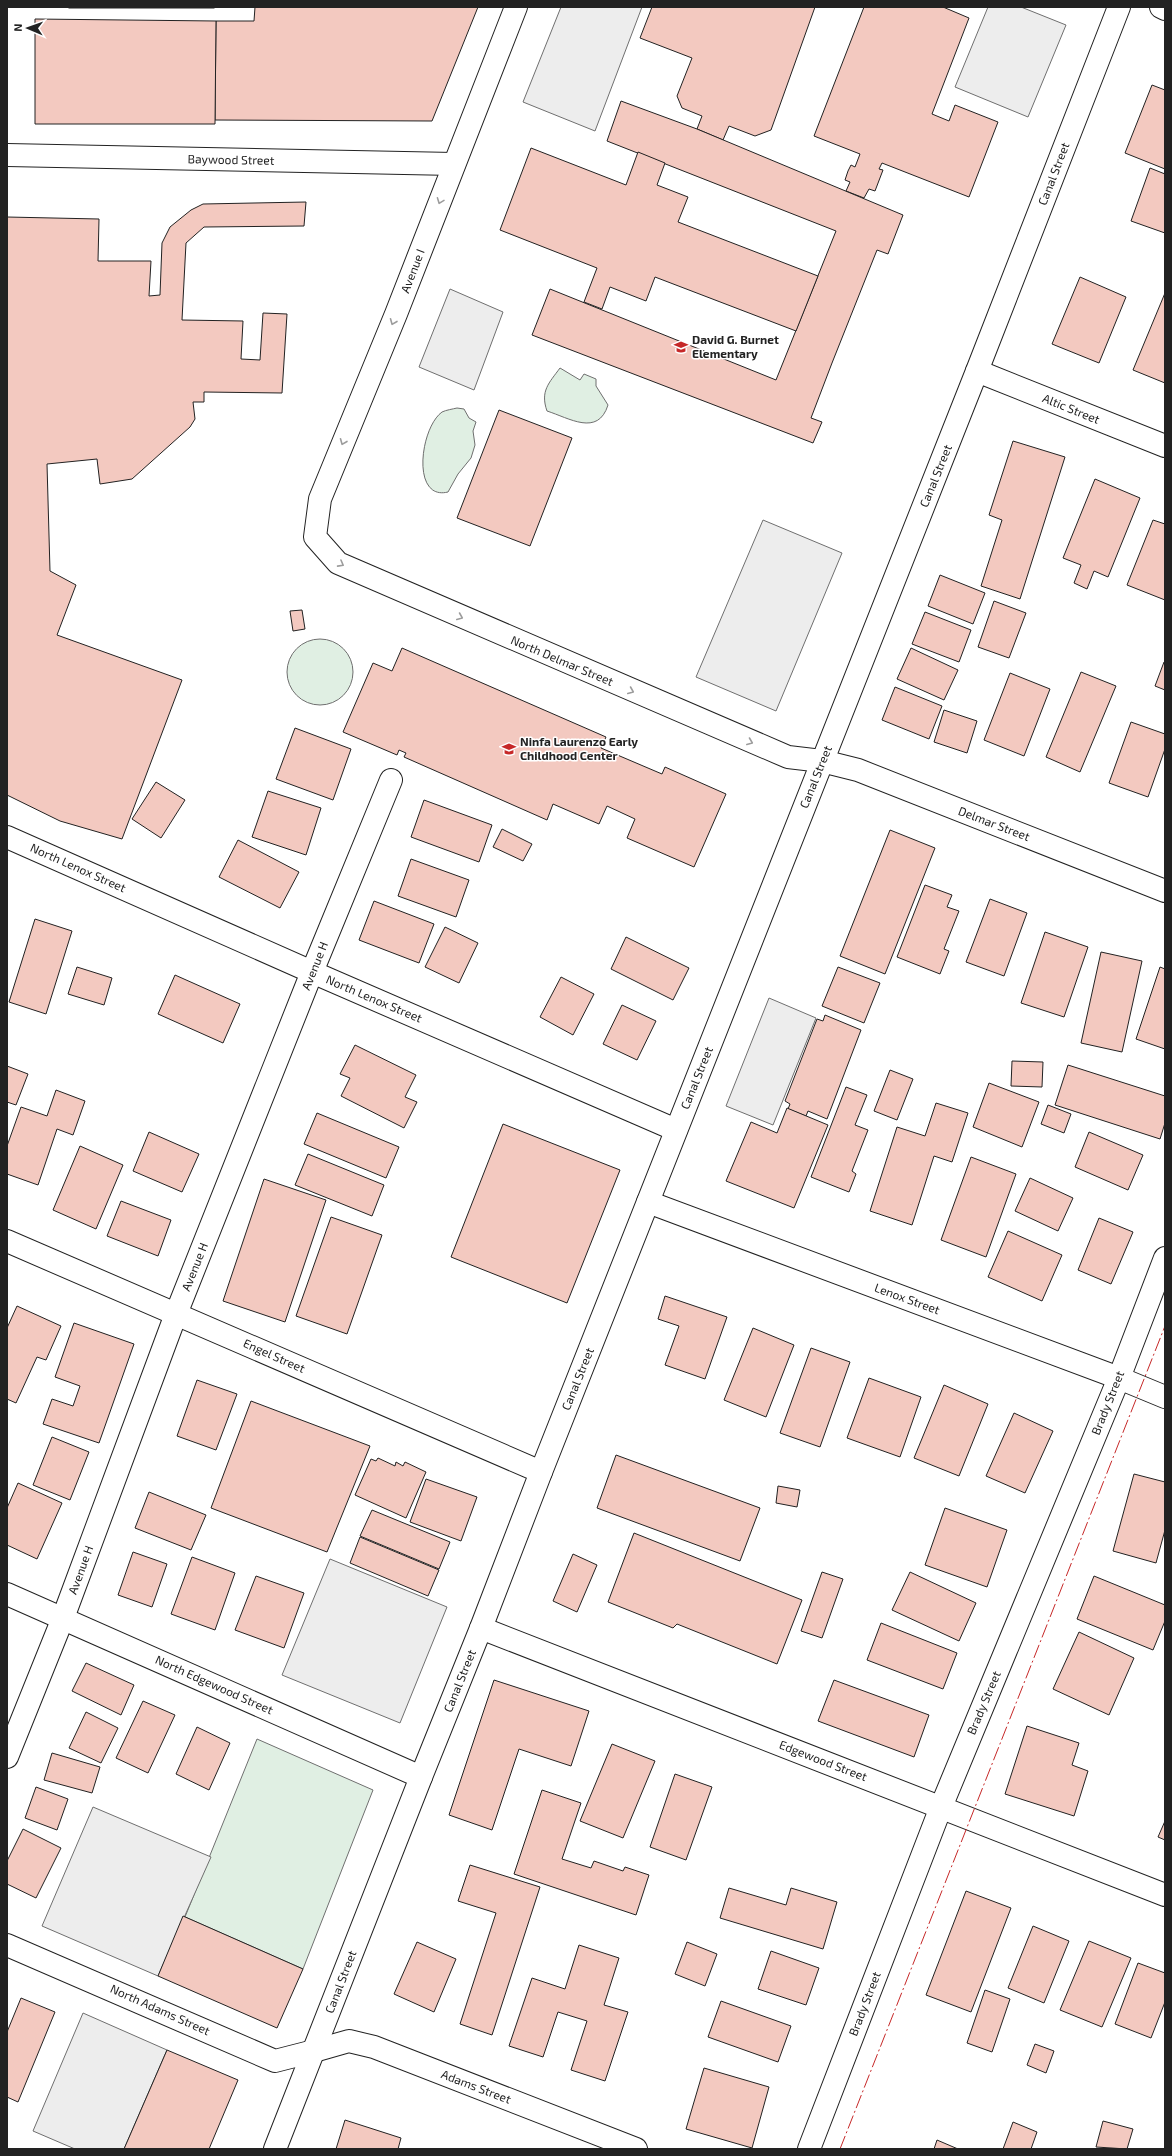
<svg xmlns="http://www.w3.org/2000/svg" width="1172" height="2156" viewBox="0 0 1172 2156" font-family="'Exo 2',sans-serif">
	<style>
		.green { fill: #e0efe3; stroke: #6f6f6f }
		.parking { fill: #ededed; stroke: #6f6f6f }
		.building { fill: #f3c9c0; stroke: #222 }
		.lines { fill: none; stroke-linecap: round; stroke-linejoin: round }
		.street-casing { stroke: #222; stroke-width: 24 }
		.secondary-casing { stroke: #222; stroke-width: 24 }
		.street { stroke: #fff; stroke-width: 22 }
		.secondary { stroke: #fff; stroke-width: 22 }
		.power { stroke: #c62828; stroke-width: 1; stroke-dasharray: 14 3 2 3; stroke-linecap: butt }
		.oneway { stroke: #9c9c9c }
		.labels { text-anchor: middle; stroke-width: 3; stroke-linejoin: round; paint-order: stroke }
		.street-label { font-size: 12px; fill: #222; stroke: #fff }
		.poi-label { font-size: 12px; font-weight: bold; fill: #222; stroke: #fff; text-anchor: start }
	</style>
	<rect width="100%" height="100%" fill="#fff"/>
	<g class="green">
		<path d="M 560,368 L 580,380 L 584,374 L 596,379 L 596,386 L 608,405 C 598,437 569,418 547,411 C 540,391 549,383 560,368 Z"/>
		<path d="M 457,408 L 464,409 L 469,418 L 476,422 L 473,431 L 475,445 L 471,458 L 458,474 L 448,492 C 411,501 420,428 442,412 C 446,410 453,409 457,408 Z"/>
		<circle cx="320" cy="672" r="33"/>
		<path d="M 257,1739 L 373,1790 L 303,1969 L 185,1917 Z"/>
	</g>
	<g class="parking">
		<path d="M 561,7 L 642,7 L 595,131 L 523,102 Z"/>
		<path d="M 988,7 L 1021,7 L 1066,25 L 1028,117 L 955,87 Z"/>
		<path d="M 450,289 L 503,312 L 474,390 L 419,367 Z"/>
		<path d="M 763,520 L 842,553 L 776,711 L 696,677 Z"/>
		<path d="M 769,998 L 816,1018 L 773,1125 L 726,1106 Z"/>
		<path d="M 330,1559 L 447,1607 L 400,1723 L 282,1675 Z"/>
		<path d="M 93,1807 L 211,1857 L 158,1976 L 42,1926 Z"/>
		<path d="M 83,2013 L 167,2050 L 124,2149 L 75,2149 L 33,2131 Z"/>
	</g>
	<g class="building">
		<rect x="69" y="7" width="145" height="1"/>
		<path d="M 255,7 L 478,7 L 432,121 L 215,120 L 216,21 L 254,21 Z"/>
		<path d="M 652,7 L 815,7 L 771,130 L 755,136 L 729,126 L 723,140 L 697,129 L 702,116 L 682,108 L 677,96 L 692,58 L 640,38 Z"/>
		<path d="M 864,7 L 943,7 L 969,18 L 932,114 L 949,121 L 955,105 L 998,122 L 969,197 L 882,163 L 879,169 L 883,170 L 875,191 L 869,189 L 864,198 L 846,191 L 850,182 L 845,180 L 848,171 L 851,165 L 855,167 L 860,154 L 814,136 Z"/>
		<path d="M 35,19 L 216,21 L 215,124 L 35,124 Z"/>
		<path d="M 1152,85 L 1165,90 L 1165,169 L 1125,153 Z"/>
		<path d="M 621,101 L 697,129 L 903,215 L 888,254 L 877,250 L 832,363 L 811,418 L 822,422 L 813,443 L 532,335 L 550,289 L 776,380 L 836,231 L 607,141 Z"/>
		<path d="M 531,148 L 626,185 L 638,152 L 665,163 L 657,185 L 688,197 L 678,222 L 818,276 L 796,331 L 655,277 L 646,301 L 610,287 L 602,309 L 584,302 L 597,268 L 500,230 Z"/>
		<path d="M 1150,168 L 1165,174 L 1165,233 L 1131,221 Z"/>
		<path d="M 306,202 L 304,226 L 204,227 L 186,243 L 182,320 L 243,321 L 241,359 L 260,360 L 263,313 L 287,314 L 282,393 L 204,392 L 204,402 L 193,402 L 195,419 L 190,427 L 132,479 L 100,484 L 97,459 L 47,464 L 50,571 L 76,585 L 57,635 L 182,680 L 122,839 L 60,821 L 7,795 L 7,217 L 99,219 L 98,261 L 151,261 L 149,296 L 160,295 L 162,243 L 170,227 L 191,210 L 203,204 Z"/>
		<path d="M 1080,277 L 1126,297 L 1099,363 L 1052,344 Z"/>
		<path d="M 1165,293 L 1165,383 L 1133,370 Z"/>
		<path d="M 499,410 L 572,438 L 530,546 L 457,518 Z"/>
		<path d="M 1013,441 L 1065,457 L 1020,599 L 981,586 L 1002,520 L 989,515 Z"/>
		<path d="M 1095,479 L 1140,498 L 1108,577 L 1094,571 L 1087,589 L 1074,583 L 1081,565 L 1063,558 Z"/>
		<path d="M 1153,520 L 1165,524 L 1165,600 L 1127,585 Z"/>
		<path d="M 940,575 L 985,593 L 973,624 L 928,606 Z"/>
		<path d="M 994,601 L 1026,613 L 1009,658 L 978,647 Z"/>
		<path d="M 302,610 L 305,629 L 293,631 L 290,611 Z"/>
		<path d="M 925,612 L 971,630 L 959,662 L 912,644 Z"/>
		<path d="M 402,648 L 606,737 L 601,748 L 662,774 L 665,767 L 726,794 L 694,867 L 627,838 L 635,819 L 607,806 L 599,824 L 553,804 L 547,820 L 404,757 L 406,753 L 399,750 L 397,755 L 343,732 L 373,663 L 392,671 Z"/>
		<path d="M 911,648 L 958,670 L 944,700 L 897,679 Z"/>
		<path d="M 1164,662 L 1165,662 L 1165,690 L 1155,686 Z"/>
		<path d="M 1081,672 L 1116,686 L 1080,772 L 1046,757 Z"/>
		<path d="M 1010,673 L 1050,689 L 1024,756 L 984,740 Z"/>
		<path d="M 895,687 L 942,706 L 929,739 L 882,720 Z"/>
		<path d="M 944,710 L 977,721 L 967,753 L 934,742 Z"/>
		<path d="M 1131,722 L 1165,734 L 1165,749 L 1148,797 L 1109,783 Z"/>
		<path d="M 295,728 L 351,749 L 333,800 L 276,779 Z"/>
		<path d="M 156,782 L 185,800 L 161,838 L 132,819 Z"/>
		<path d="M 268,791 L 321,808 L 306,855 L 252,837 Z"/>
		<path d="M 424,800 L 492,825 L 479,862 L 411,837 Z"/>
		<path d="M 502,829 L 532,844 L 523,861 L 493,847 Z"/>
		<path d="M 890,830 L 935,848 L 885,974 L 840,956 Z"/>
		<path d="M 238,840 L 299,872 L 280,908 L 219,877 Z"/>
		<path d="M 411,859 L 469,880 L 456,917 L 398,896 Z"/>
		<path d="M 925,885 L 952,895 L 947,907 L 959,911 L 944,949 L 949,951 L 940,974 L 897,957 Z"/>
		<path d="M 990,899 L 1027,913 L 1004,976 L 966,962 Z"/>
		<path d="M 374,901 L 434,924 L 419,963 L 359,940 Z"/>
		<path d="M 35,919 L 72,931 L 46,1014 L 9,1002 Z"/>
		<path d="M 445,927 L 478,943 L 459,983 L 425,967 Z"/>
		<path d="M 1045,932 L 1088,947 L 1064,1017 L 1021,1003 Z"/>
		<path d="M 626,937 L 689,968 L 673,1000 L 611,969 Z"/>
		<path d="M 1101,952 L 1142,961 L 1122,1052 L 1081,1043 Z"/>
		<path d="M 77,967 L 112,978 L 104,1005 L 68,994 Z"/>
		<path d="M 838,967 L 880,983 L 864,1023 L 822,1006 Z"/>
		<path d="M 1160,967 L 1165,969 L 1165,1049 L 1136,1039 Z"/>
		<path d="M 175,975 L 240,1004 L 223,1043 L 158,1014 Z"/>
		<path d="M 561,977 L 594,994 L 573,1035 L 540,1017 Z"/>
		<path d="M 622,1005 L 656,1021 L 637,1060 L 603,1044 Z"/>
		<path d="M 825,1015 L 861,1030 L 827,1119 L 808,1111 L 806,1116 L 788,1109 L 790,1104 L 785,1101 L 817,1019 L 823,1021 Z"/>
		<path d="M 355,1045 L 416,1075 L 405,1097 L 417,1102 L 404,1128 L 341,1096 L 350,1078 L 340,1074 Z"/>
		<path d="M 1012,1061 L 1043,1062 L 1042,1087 L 1011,1086 Z"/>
		<path d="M 1068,1065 L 1165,1096 L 1165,1123 L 1160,1139 L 1055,1105 Z"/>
		<path d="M 7,1066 L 28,1074 L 16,1105 L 7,1102 Z"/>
		<path d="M 890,1070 L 913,1079 L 897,1120 L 874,1111 Z"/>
		<path d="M 989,1083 L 1039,1102 L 1022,1147 L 973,1127 Z"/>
		<path d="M 846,1087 L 867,1095 L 855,1125 L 868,1130 L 852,1171 L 856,1174 L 849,1192 L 811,1177 Z"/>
		<path d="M 56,1090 L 85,1101 L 73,1135 L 57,1129 L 38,1185 L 7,1174 L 7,1146 L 21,1107 L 47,1116 Z"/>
		<path d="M 936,1103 L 968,1113 L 952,1162 L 934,1156 L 912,1225 L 870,1211 L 897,1127 L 925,1136 Z"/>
		<path d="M 1048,1105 L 1071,1114 L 1064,1133 L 1041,1124 Z"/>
		<path d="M 787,1108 L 828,1125 L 794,1208 L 726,1181 L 751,1122 L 777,1133 Z"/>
		<path d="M 317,1113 L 399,1147 L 386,1178 L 304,1144 Z"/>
		<path d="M 503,1124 L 620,1170 L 567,1303 L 451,1257 Z"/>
		<path d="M 149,1132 L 199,1154 L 182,1192 L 133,1171 Z"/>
		<path d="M 1089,1132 L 1143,1155 L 1128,1190 L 1075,1167 Z"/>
		<path d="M 80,1146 L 123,1165 L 96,1229 L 53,1210 Z"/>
		<path d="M 308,1154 L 384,1185 L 372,1216 L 295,1185 Z"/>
		<path d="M 971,1157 L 1016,1174 L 986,1257 L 941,1240 Z"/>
		<path d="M 1030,1178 L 1073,1198 L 1058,1231 L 1015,1211 Z"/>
		<path d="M 264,1179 L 326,1200 L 285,1322 L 223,1301 Z"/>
		<path d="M 121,1201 L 171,1220 L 158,1256 L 107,1236 Z"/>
		<path d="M 331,1217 L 382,1235 L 347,1334 L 296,1316 Z"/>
		<path d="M 1099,1218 L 1133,1232 L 1111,1284 L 1078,1270 Z"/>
		<path d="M 1008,1231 L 1062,1255 L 1042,1301 L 988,1277 Z"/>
		<path d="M 665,1296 L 727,1317 L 705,1379 L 665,1365 L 679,1326 L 658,1319 Z"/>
		<path d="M 17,1306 L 61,1326 L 46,1360 L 37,1357 L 16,1403 L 7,1399 L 7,1328 Z"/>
		<path d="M 74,1323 L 134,1344 L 99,1443 L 43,1424 L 52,1399 L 73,1406 L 80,1386 L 55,1377 Z"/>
		<path d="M 753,1328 L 794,1345 L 766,1417 L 724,1400 Z"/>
		<path d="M 811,1348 L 850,1362 L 820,1447 L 780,1433 Z"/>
		<path d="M 869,1378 L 921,1397 L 900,1457 L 847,1438 Z"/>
		<path d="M 197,1380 L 237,1394 L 216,1450 L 177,1436 Z"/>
		<path d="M 944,1385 L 988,1404 L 959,1476 L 914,1458 Z"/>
		<path d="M 251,1401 L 370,1446 L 327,1552 L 211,1508 Z"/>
		<path d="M 1014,1413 L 1053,1431 L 1025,1493 L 986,1476 Z"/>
		<path d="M 52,1437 L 89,1452 L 70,1500 L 33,1485 Z"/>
		<path d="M 616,1455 L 760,1508 L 740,1561 L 597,1508 Z"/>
		<path d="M 378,1458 L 395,1466 L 396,1462 L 403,1466 L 405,1462 L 426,1472 L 406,1518 L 355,1495 L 371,1459 L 376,1461 Z"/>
		<path d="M 1134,1474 L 1165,1482 L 1165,1530 L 1156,1563 L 1113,1551 Z"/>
		<path d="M 426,1479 L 477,1497 L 461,1541 L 410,1522 Z"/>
		<path d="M 18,1483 L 62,1503 L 37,1559 L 7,1545 L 7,1508 Z"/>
		<path d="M 778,1486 L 800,1490 L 797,1507 L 776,1503 Z"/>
		<path d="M 149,1492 L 206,1515 L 191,1550 L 135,1528 Z"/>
		<path d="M 945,1508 L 1007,1530 L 987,1587 L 925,1565 Z"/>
		<path d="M 372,1510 L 450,1542 L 439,1569 L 360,1536 Z"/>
		<path d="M 634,1533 L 802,1600 L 777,1664 L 677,1624 L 673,1628 L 608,1602 Z"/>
		<path d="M 360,1537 L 439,1570 L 428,1596 L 350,1563 Z"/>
		<path d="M 133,1552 L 167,1564 L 152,1607 L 118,1595 Z"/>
		<path d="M 573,1554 L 597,1565 L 577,1612 L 553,1601 Z"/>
		<path d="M 192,1557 L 235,1573 L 215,1630 L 171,1614 Z"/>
		<path d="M 822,1572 L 843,1579 L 822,1638 L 801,1631 Z"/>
		<path d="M 910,1572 L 976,1603 L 959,1641 L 892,1610 Z"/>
		<path d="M 256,1576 L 304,1593 L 284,1648 L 235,1630 Z"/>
		<path d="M 1094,1576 L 1165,1605 L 1165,1621 L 1153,1650 L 1077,1619 Z"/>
		<path d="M 881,1623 L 957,1653 L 943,1689 L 867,1660 Z"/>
		<path d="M 1079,1632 L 1134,1658 L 1109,1715 L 1053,1689 Z"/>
		<path d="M 86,1663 L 134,1685 L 121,1715 L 72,1691 Z"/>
		<path d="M 494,1680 L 589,1711 L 571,1766 L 519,1749 L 492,1830 L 449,1815 Z"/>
		<path d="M 834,1680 L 929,1715 L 914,1757 L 818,1721 Z"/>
		<path d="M 143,1701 L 175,1715 L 148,1773 L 116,1758 Z"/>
		<path d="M 86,1712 L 118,1728 L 101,1763 L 69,1748 Z"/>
		<path d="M 1027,1726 L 1079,1743 L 1072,1765 L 1088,1771 L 1074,1816 L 1005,1794 Z"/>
		<path d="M 197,1727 L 230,1743 L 209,1790 L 176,1774 Z"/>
		<path d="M 612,1744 L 655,1761 L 623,1838 L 580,1821 Z"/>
		<path d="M 52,1753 L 100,1767 L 92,1793 L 44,1780 Z"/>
		<path d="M 675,1774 L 712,1787 L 686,1860 L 650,1847 Z"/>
		<path d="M 36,1787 L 68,1799 L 57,1830 L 25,1818 Z"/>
		<path d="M 542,1790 L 581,1803 L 562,1859 L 591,1868 L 594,1861 L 623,1871 L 625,1867 L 649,1875 L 636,1915 L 514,1874 Z"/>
		<path d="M 1165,1821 L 1165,1840 L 1158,1837 Z"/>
		<path d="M 23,1829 L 61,1848 L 36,1898 L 7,1884 L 7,1861 Z"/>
		<path d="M 470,1865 L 540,1887 L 492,2035 L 460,2024 L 496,1913 L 458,1901 Z"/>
		<path d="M 729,1888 L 786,1905 L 791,1888 L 837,1902 L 823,1949 L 720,1918 Z"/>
		<path d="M 966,1891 L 1011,1908 L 971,2012 L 926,1995 Z"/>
		<path d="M 183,1916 L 303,1969 L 277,2028 L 158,1976 Z"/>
		<path d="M 1033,1926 L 1069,1941 L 1044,2003 L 1008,1988 Z"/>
		<path d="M 1089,1941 L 1131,1958 L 1102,2027 L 1060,2010 Z"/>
		<path d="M 417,1942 L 456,1959 L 434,2012 L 394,1994 Z"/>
		<path d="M 687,1942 L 717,1954 L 705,1986 L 675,1974 Z"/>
		<path d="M 579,1945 L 619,1958 L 604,2005 L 628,2012 L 605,2081 L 571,2070 L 587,2021 L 558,2012 L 543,2057 L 509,2046 L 532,1978 L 565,1989 Z"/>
		<path d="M 771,1951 L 819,1968 L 806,2005 L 758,1989 Z"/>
		<path d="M 1138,1963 L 1165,1973 L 1165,2002 L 1151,2038 L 1115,2024 Z"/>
		<path d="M 985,1990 L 1010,1999 L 992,2052 L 967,2043 Z"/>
		<path d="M 21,1998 L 55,2012 L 18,2102 L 7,2097 L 7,2032 Z"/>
		<path d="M 721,2001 L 791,2026 L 778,2062 L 708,2037 Z"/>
		<path d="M 1035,2044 L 1054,2051 L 1046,2073 L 1027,2065 Z"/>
		<path d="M 167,2050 L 238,2080 L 209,2149 L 124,2149 Z"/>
		<path d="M 704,2068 L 769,2087 L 752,2148 L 686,2129 Z"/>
		<path d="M 345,2120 L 401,2138 L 398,2149 L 336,2149 Z"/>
		<path d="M 1103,2121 L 1133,2129 L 1127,2149 L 1096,2147 Z"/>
		<path d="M 1013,2122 L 1037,2132 L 1031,2149 L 1003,2149 Z"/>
		<path d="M 937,2140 L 958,2149 L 934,2149 Z"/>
	</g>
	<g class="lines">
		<defs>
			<g id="street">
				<path d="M 516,7 L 396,314 L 320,499 L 315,537 L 338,563 L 788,757 L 822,761 L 858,770 L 1165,891"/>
				<path d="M 1161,7 L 1165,9"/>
				<path d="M 7,155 L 454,164"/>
				<path d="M 977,371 L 1165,446"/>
				<path d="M 7,837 L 312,972 L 676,1130"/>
				<path d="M 648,1202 L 1119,1378 L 1165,1397"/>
				<path d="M 7,1241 L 541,1472"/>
				<path d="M 7,1594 L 421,1777"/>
				<path d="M 481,1628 L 1165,1895"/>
				<path d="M 7,1757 L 63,1618 L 176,1314 L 312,972 L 391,780"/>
				<path d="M 7,1945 L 275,2061 L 314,2051"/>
				<path d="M 809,2149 L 941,1807 L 1119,1378 L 1165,1258"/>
			</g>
			<g id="secondary">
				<path d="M 314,2051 L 349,2041 L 374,2047 L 636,2149"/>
				<path d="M 275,2149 L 421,1777 L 481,1628 L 541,1472 L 977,371 L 1119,7"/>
			</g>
		</defs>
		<use href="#street" class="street-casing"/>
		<use href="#secondary" class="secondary-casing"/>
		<use href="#street" class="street"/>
		<use href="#secondary" class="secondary"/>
		<path class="power" d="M 840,2149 L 1165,1326"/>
	</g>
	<defs><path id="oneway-chevron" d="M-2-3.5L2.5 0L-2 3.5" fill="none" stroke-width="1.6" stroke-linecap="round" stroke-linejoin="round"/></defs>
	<g class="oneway">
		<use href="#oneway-chevron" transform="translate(440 201) rotate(111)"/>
		<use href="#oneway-chevron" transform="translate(393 322) rotate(112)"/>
		<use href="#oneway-chevron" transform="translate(343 442) rotate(112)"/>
		<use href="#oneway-chevron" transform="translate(341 564) rotate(29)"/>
		<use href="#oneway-chevron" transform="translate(460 617) rotate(23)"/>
		<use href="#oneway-chevron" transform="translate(631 691) rotate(23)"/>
		<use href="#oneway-chevron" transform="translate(750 742) rotate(22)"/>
	</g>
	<defs>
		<symbol id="school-bare" viewBox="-9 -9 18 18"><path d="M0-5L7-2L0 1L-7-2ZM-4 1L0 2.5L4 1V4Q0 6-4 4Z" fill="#c62828" stroke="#fff" stroke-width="2.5" paint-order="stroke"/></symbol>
	</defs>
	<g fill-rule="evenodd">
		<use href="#school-bare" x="671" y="337" width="20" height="20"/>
		<use href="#school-bare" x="499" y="739" width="20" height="20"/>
	</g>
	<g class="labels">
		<g class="street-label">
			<text transform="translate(231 160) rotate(1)" y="4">Baywood Street</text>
			<text transform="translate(1054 174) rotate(-69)" y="4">Canal Street</text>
			<text transform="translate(413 271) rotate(-69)" y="4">Avenue I</text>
			<text transform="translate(1071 409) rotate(22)" y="4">Altic Street</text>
			<text transform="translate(936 476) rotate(-68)" y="4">Canal Street</text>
			<text transform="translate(562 661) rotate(23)" y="4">North Delmar Street</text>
			<text transform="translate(816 777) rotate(-68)" y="4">Canal Street</text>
			<text transform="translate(994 824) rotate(21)" y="4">Delmar Street</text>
			<text transform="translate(78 868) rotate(24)" y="4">North Lenox Street</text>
			<text transform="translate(315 966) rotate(-68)" y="4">Avenue H</text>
			<text transform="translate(374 999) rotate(23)" y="4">North Lenox Street</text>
			<text transform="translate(697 1078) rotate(-68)" y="4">Canal Street</text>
			<text transform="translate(195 1267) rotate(-68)" y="4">Avenue H</text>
			<text transform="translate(907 1299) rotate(20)" y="4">Lenox Street</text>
			<text transform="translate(274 1356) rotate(24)" y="4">Engel Street</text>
			<text transform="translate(578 1379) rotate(-68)" y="4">Canal Street</text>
			<text transform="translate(1108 1403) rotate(-68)" y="4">Brady Street</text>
			<text transform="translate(81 1570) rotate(-70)" y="4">Avenue H</text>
			<text transform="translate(460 1681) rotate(-68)" y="4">Canal Street</text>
			<text transform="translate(214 1685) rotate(24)" y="4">North Edgewood Street</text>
			<text transform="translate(984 1703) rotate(-67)" y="4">Brady Street</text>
			<text transform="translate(823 1761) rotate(21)" y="4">Edgewood Street</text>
			<text transform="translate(341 1982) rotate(-69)" y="4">Canal Street</text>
			<text transform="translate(865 2004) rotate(-69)" y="4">Brady Street</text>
			<text transform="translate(160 2010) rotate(24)" y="4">North Adams Street</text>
			<text transform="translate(476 2087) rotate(21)" y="4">Adams Street</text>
		</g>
		<g class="poi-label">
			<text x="692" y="344">David G. Burnet<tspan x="692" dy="14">Elementary</tspan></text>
			<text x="520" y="746">Ninfa Laurenzo Early<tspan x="520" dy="14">Childhood Center</tspan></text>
		</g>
	</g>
	<rect width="1172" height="2156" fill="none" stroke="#222222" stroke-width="16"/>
	<g transform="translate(28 28) rotate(272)" stroke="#ffffff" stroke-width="3" paint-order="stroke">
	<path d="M0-3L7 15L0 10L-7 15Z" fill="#222222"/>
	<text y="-6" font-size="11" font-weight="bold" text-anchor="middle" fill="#222222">N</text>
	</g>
</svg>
